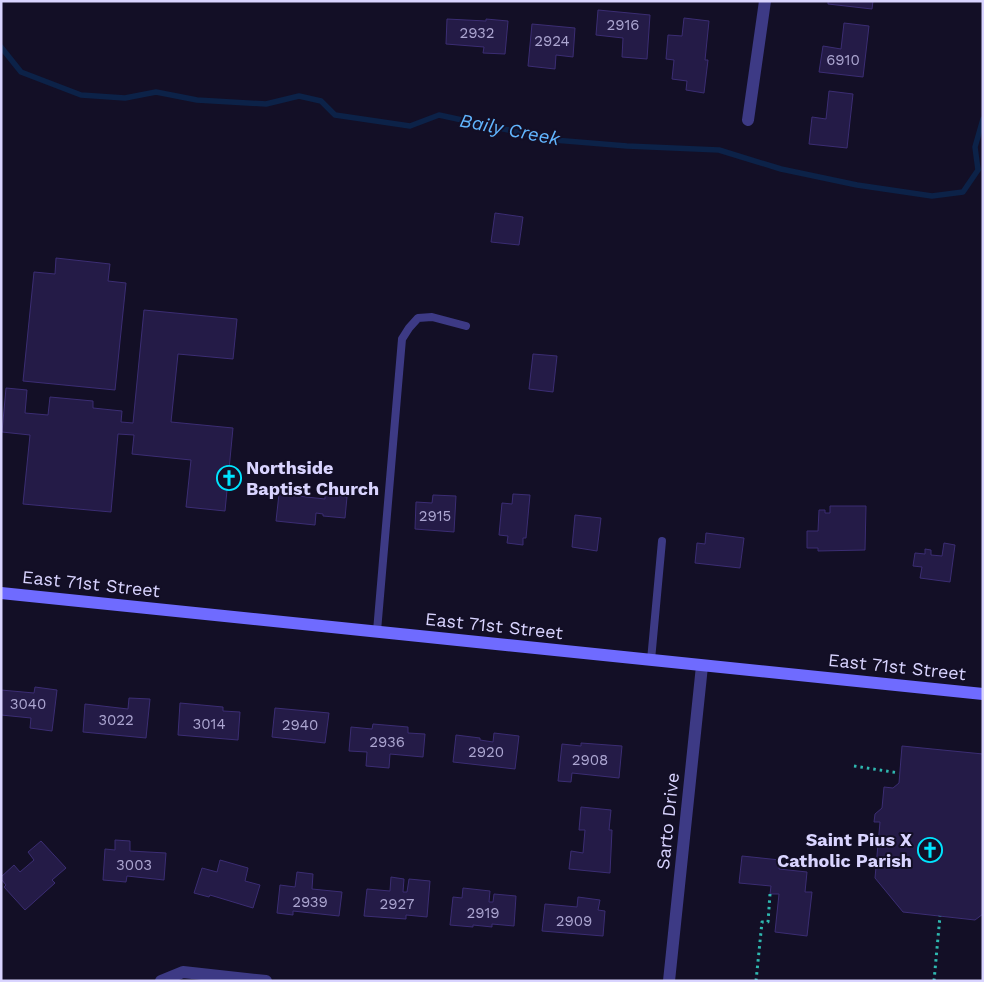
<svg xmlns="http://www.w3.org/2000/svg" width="984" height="982" viewBox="0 0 984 982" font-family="'Work Sans',sans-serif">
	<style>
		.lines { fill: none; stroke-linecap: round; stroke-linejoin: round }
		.stream { stroke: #0c2248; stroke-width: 5.5 }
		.building { fill: #241b47; stroke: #3b2d73 }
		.path { stroke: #2fb8b0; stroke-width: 3; stroke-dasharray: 2.5 4; stroke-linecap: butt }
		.lane { stroke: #3d3a85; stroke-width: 8 }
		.street { stroke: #3d3a85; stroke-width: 12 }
		.secondary { stroke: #6f6bff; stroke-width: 12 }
		.labels { text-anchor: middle; stroke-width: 4; stroke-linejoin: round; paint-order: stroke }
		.number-label { font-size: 15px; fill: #aca6d1 }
		.poi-label { font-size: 18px; font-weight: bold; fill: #d9d4ff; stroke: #130f26; text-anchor: start }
		.street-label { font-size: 18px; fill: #d9d4ff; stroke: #130f26 }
		.water-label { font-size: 19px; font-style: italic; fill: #62b6ff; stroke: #130f26 }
	</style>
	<rect width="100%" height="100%" fill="#130f26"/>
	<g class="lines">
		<path class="stream" d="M 1,47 L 21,72 L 81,95 L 125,98 L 156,92 L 197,100 L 266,104 L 299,96 L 321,101 L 335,115 L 410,126 L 439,115 L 554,140 L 627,146 L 719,150 L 781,169 L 857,185 L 932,196 L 963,192 L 978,170 L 975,147 L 983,119"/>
	</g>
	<g class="building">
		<path d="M 828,1 L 873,1 L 872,9 L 828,4 Z"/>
		<path d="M 598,10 L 650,15 L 647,59 L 622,57 L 623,38 L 596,35 Z"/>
		<path d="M 684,18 L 709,21 L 705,60 L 708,60 L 704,93 L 686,90 L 687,81 L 672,79 L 674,60 L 666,59 L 668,35 L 682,36 Z"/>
		<path d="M 447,19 L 486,21 L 486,19 L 508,21 L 505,54 L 483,53 L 484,47 L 446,44 Z"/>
		<path d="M 844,23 L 869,26 L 863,77 L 819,72 L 823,46 L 841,49 Z"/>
		<path d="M 532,24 L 575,28 L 573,57 L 556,55 L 555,69 L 528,66 Z"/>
		<path d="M 829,91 L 853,94 L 847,148 L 809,144 L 812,117 L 826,119 Z"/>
		<path d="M 495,213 L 523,217 L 519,245 L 491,242 Z"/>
		<path d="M 56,258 L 110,264 L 108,281 L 126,283 L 115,390 L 23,381 L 34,272 L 55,274 Z"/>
		<path d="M 144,310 L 237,319 L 233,359 L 178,354 L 171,422 L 233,428 L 225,511 L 186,507 L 191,460 L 132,454 L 134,435 L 118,434 L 111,512 L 23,504 L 30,435 L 2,432 L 6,388 L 27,390 L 25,413 L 48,415 L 50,397 L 93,401 L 93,408 L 122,411 L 121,422 L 133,423 Z"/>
		<path d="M 533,354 L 557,356 L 553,392 L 529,389 Z"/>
		<path d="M 279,494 L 325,499 L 325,494 L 347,497 L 345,518 L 323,516 L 323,514 L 316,513 L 315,525 L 276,521 Z"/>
		<path d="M 513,494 L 530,495 L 526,538 L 523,538 L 523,545 L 507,543 L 508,536 L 499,535 L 502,503 L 512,504 Z"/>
		<path d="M 433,495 L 456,496 L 454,532 L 415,529 L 416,502 L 432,503 Z"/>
		<path d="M 830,506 L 866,506 L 865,550 L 818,551 L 818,548 L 807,548 L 807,531 L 818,531 L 819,510 L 825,510 L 825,513 L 830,513 Z"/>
		<path d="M 575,515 L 601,518 L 597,551 L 572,547 Z"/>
		<path d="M 706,533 L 744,538 L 740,568 L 695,563 L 697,543 L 705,544 Z"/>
		<path d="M 944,543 L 955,545 L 950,582 L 920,578 L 922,567 L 913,566 L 915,553 L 925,554 L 925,549 L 931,550 L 931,555 L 942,556 Z"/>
		<path d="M 35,687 L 57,690 L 52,731 L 30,728 L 31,718 L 1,715 L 1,690 L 34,693 Z"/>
		<path d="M 129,698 L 150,699 L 146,738 L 83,732 L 85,704 L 128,709 Z"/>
		<path d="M 180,703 L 223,707 L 223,711 L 240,712 L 238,740 L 178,735 Z"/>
		<path d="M 275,708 L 329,713 L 325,743 L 272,737 Z"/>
		<path d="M 373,724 L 408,727 L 408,733 L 425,734 L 423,757 L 390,754 L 389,768 L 366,766 L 367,752 L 349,751 L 351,727 L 372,729 Z"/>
		<path d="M 494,733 L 519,736 L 515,769 L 453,762 L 456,735 L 480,738 L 480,740 L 493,742 Z"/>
		<path d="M 581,743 L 622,746 L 619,778 L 572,773 L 571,782 L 558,781 L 562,744 L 581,746 Z"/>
		<path d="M 902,746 L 983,754 L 983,914 L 975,920 L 903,912 L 875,878 L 880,822 L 874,822 L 875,814 L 882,808 L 884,787 L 893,788 L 899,783 Z"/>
		<path d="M 581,807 L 611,810 L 609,830 L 612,830 L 610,873 L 569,869 L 571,851 L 583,853 L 585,830 L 579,830 Z"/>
		<path d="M 115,840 L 130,841 L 130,851 L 166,853 L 164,880 L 127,876 L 126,882 L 103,880 L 105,849 L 115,850 Z"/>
		<path d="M 41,841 L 66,868 L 52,880 L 55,883 L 25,910 L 4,887 L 6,885 L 1,879 L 1,877 L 14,865 L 20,872 L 34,860 L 28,852 Z"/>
		<path d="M 742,856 L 780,860 L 779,869 L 807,872 L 805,892 L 812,892 L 807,936 L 775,932 L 779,894 L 770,894 L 771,886 L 739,883 Z"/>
		<path d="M 220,860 L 248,868 L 245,881 L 260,885 L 253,908 L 210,895 L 209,897 L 194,893 L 202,868 L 217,872 Z"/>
		<path d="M 297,872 L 313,874 L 312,889 L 342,892 L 339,916 L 293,911 L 293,915 L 277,913 L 280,885 L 295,887 Z"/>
		<path d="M 391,877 L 404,879 L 403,892 L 407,892 L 409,879 L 430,881 L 427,917 L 406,915 L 406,919 L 364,916 L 367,889 L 390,891 Z"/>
		<path d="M 463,888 L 490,891 L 489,902 L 493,902 L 494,894 L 516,896 L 514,926 L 492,924 L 492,927 L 473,925 L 473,927 L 450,925 L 453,897 L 462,898 Z"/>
		<path d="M 578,897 L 600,900 L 598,910 L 605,911 L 603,936 L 542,931 L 545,904 L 577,907 Z"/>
	</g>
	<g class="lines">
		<g class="path">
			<path d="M 854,766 L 899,773"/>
			<path d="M 756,981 L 762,922 L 768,922 L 770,894"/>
			<path d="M 934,981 L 940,916"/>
		</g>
		<g class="lane">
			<path d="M 377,631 L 402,339 L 409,328 L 418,318 L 432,317 L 466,326"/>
			<path d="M 651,660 L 662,541"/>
		</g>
		<g class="street">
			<path d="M 748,120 L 765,1"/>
			<path d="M 161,981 L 183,972 L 266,981"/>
			<path d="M 669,981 L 702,666"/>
		</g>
		<path class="secondary" d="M 1,593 L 983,694"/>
	</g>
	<defs>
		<symbol id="church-ring" viewBox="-11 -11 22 22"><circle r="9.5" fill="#130f26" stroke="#00e5ff" stroke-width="1.5"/><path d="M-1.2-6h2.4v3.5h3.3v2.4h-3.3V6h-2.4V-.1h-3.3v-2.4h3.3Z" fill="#00e5ff"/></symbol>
	</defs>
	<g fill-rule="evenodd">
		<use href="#church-ring" x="215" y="464" width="28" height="28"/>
		<use href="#church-ring" x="916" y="836" width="28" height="28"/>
	</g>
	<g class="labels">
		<g class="number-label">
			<text x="623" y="30">2916</text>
			<text x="477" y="38">2932</text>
			<text x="552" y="46">2924</text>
			<text x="843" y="65">6910</text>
			<text x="435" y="521">2915</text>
			<text x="28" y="709">3040</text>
			<text x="116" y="725">3022</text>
			<text x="209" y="729">3014</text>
			<text x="300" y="730">2940</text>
			<text x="387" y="747">2936</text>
			<text x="486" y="757">2920</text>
			<text x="590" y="765">2908</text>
			<text x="134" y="870">3003</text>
			<text x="310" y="907">2939</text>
			<text x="397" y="909">2927</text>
			<text x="483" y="918">2919</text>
			<text x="574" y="926">2909</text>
		</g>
		<g class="poi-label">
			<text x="246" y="474">Northside<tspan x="246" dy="21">Baptist Church</tspan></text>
			<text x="912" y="846" text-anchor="end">Saint Pius X<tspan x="912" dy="21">Catholic Parish</tspan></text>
		</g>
		<g class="street-label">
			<text transform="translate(91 584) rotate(6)" y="6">East 71st Street</text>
			<text transform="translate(494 626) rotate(6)" y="6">East 71st Street</text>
			<text transform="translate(897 667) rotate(6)" y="6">East 71st Street</text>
			<text transform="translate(668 821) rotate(-84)" y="6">Sarto Drive</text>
		</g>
		<g class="water-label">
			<text transform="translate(510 129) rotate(11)" y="7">Baily Creek</text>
		</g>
	</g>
	<rect width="984" height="982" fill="none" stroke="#d9d4ff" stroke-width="5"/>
</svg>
